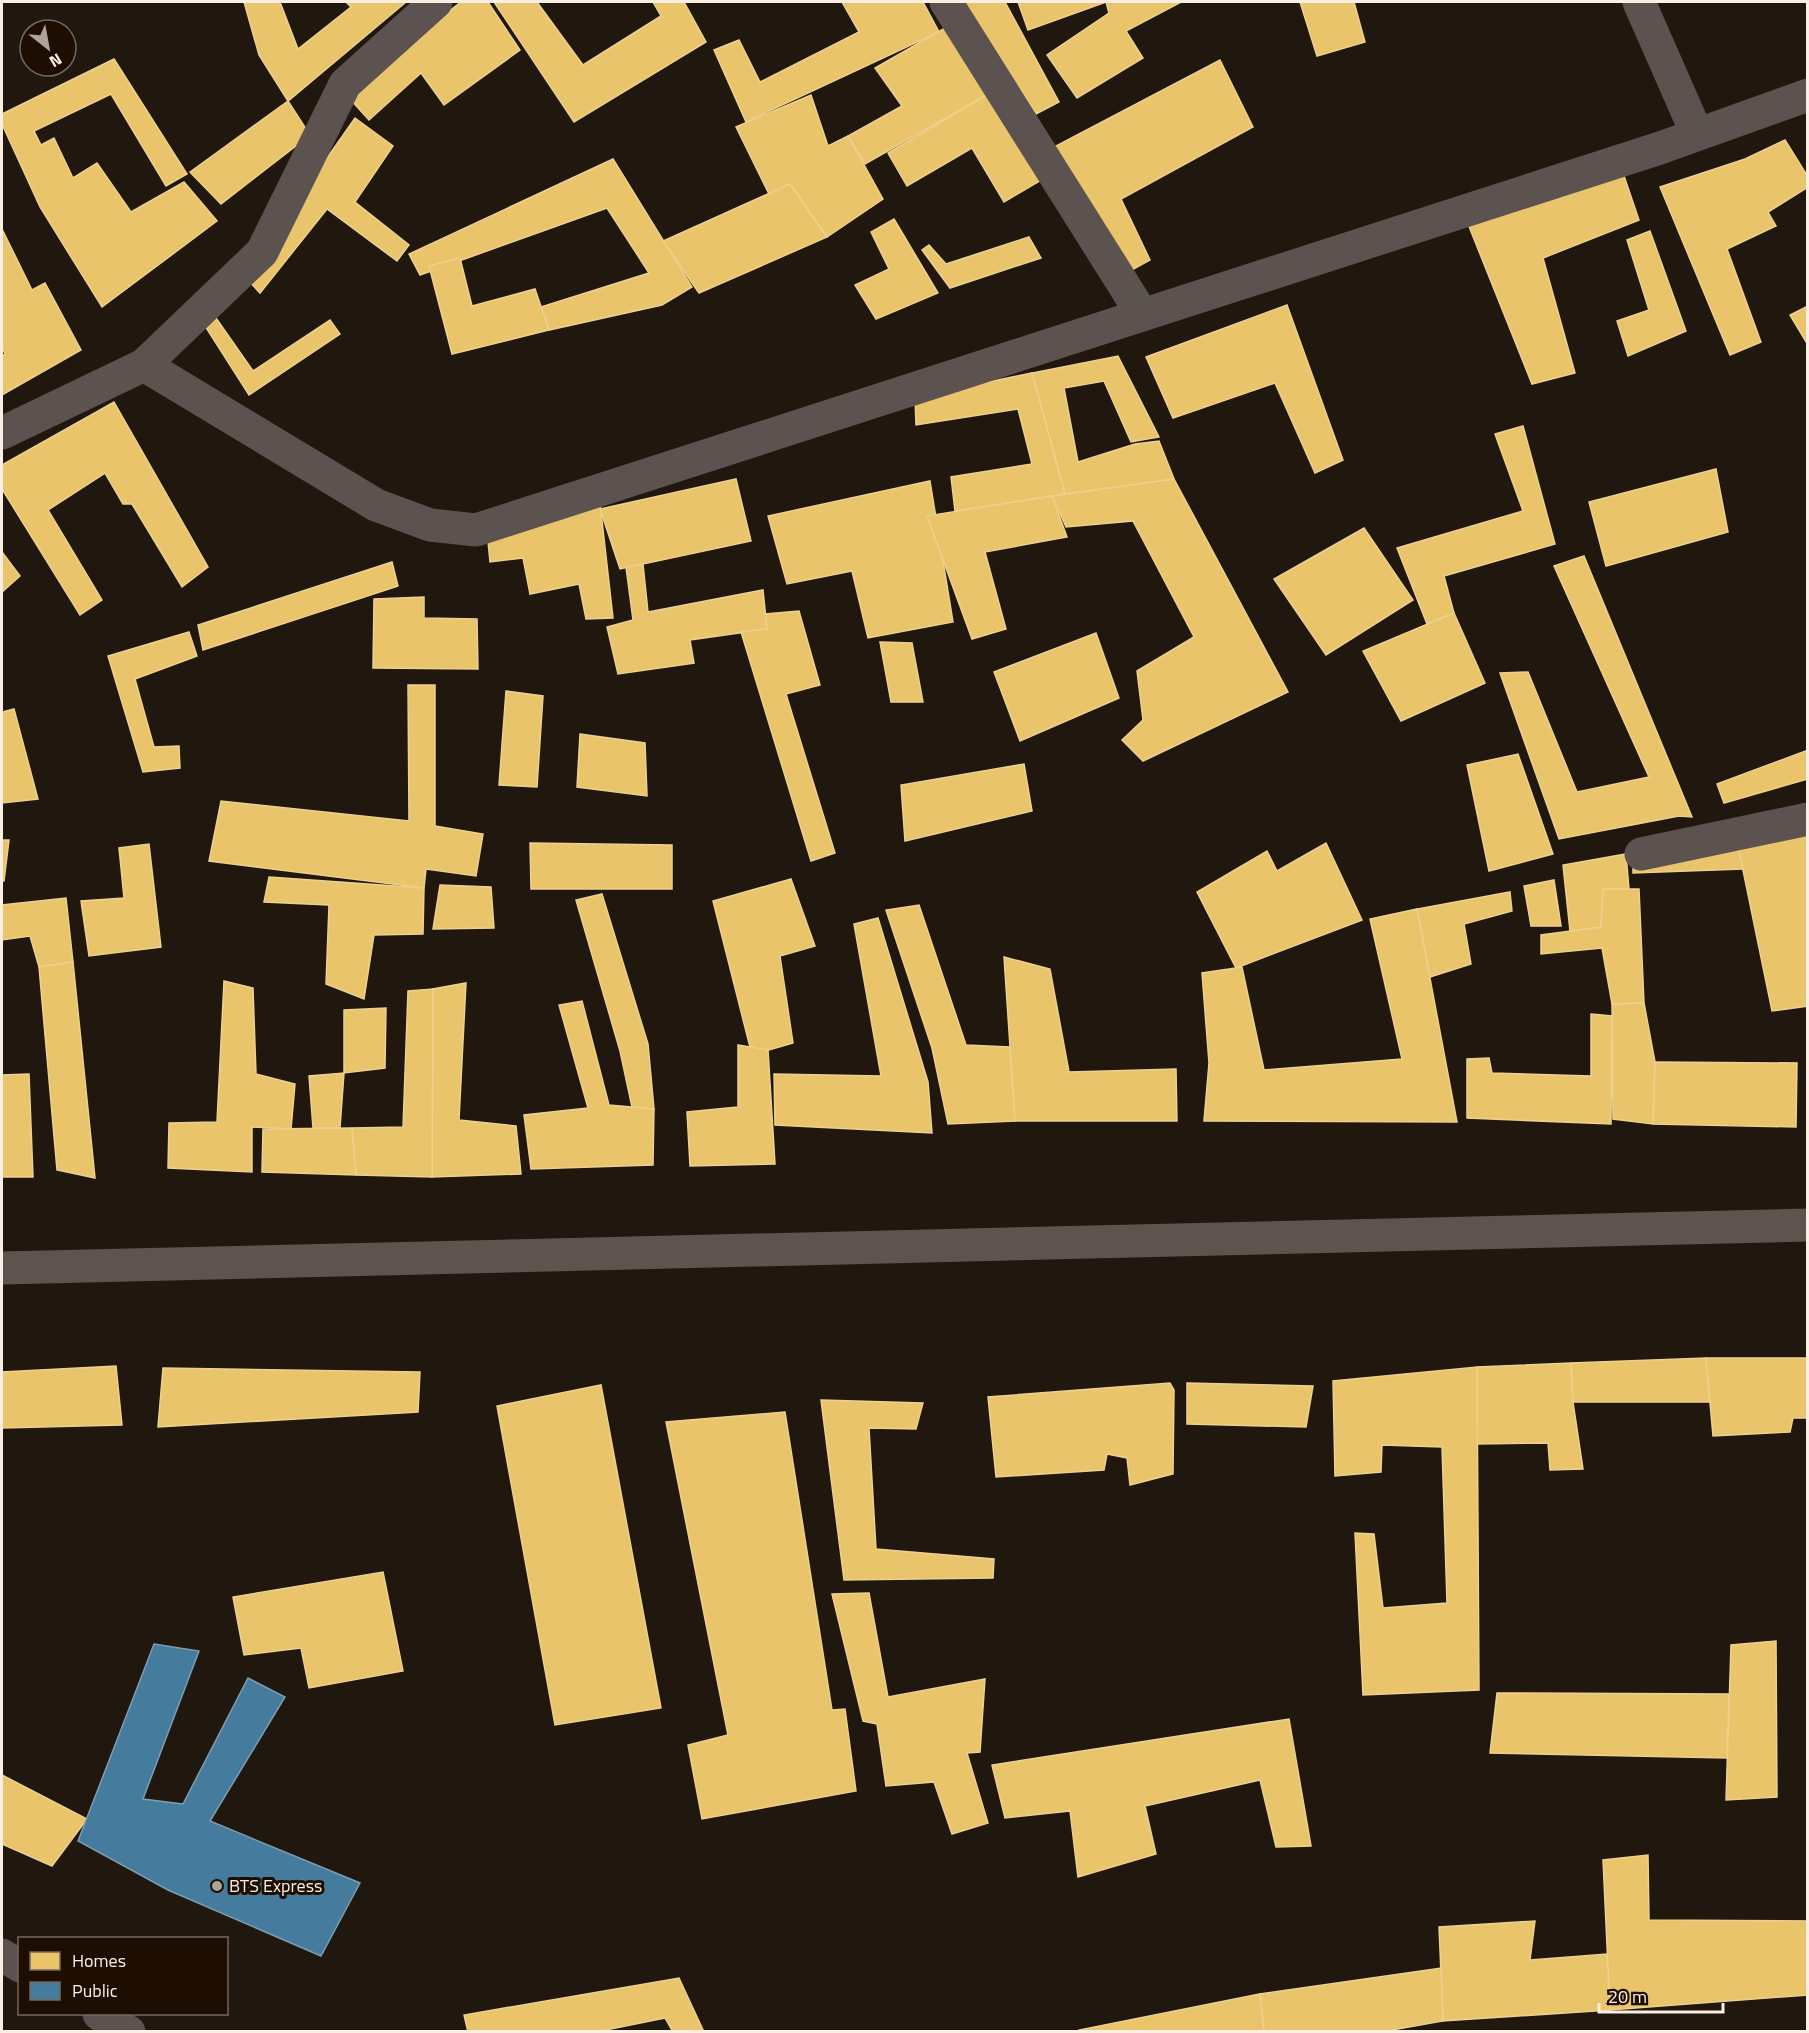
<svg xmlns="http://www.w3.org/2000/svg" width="1809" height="2033" viewBox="0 0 1809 2033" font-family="'Titillium Web',sans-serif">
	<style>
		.homes { fill: #e9c46a; stroke: #eed18e; stroke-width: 1.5 }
		.public { fill: #457b9d; stroke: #7c9eb2; stroke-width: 1.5 }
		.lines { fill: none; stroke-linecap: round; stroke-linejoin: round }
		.minor { stroke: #5c5350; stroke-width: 33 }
		.tertiary { stroke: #5c5350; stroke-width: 33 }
		.primary { stroke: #5f534f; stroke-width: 33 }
		.poi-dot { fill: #aea398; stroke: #1e0d01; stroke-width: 2 }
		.labels { text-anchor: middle; stroke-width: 6; stroke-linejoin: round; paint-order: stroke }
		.poi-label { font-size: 18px; fill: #fbeee3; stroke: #1e0d01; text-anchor: start }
	</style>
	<rect width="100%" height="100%" fill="#20170e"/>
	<g class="homes">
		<path d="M 244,2 L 280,2 L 298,49 L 351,7 L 346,2 L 406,2 L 288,101 L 259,55 Z"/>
		<path d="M 461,2 L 488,2 L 520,50 L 444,105 L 421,73 L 369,120 L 350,99 L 401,48 Z"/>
		<path d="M 494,2 L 537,2 L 583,65 L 661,16 L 653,2 L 684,2 L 706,42 L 574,122 Z"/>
		<path d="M 842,2 L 923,2 L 939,32 L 746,122 L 714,50 L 739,40 L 760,82 L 859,32 Z"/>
		<path d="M 962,2 L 1005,2 L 1059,102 L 1036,114 Z"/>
		<path d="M 1018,2 L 1106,2 L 1028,30 Z"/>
		<path d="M 1106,2 L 1181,2 L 1126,31 L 1143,58 L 1077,98 L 1047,55 L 1109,13 Z"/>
		<path d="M 1300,2 L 1354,2 L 1365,42 L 1317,56 Z"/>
		<path d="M 945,28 L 990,93 L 865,164 L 848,136 L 902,106 L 875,68 Z"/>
		<path d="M 114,59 L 187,174 L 166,186 L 111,94 L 34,131 L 41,145 L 54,138 L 73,178 L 97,163 L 131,212 L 184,182 L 217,221 L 102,307 L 40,207 L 2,124 L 2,114 Z"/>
		<path d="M 1220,60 L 1253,127 L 1121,199 L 1150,260 L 1121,276 L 1054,147 Z"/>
		<path d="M 990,93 L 1043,179 L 1004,202 L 972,148 L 907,186 L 888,153 Z"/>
		<path d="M 811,95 L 828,146 L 848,136 L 883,199 L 827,237 L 790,184 L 769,194 L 736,127 Z"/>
		<path d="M 288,101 L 310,135 L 221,204 L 190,172 Z"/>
		<path d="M 355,118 L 393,146 L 355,202 L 409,245 L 397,261 L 327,209 L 260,293 L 244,276 Z"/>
		<path d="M 1785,140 L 1808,177 L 1808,187 L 1768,212 L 1776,226 L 1727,249 L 1761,342 L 1730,355 L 1660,187 L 1745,159 Z"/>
		<path d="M 613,159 L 692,287 L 662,305 L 549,330 L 541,307 L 649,273 L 607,208 L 420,275 L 409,254 Z"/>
		<path d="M 1621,167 L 1639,220 L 1543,258 L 1575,373 L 1532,384 L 1466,219 Z"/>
		<path d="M 790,184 L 827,237 L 699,293 L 663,241 Z"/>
		<path d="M 894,219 L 938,293 L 876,319 L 855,285 L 889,269 L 871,232 Z"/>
		<path d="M 2,229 L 32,290 L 45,283 L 81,350 L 2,395 L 2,356 L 5,354 L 2,347 Z"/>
		<path d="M 1650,231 L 1686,331 L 1628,356 L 1617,321 L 1649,310 L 1627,240 Z"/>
		<path d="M 1029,237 L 1041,258 L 950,288 L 922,250 L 929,245 L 946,264 Z"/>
		<path d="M 460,258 L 472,306 L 535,289 L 549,330 L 452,354 L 429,266 Z"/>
		<path d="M 1287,305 L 1343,460 L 1315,473 L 1275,383 L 1173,418 L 1146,357 Z"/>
		<path d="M 1808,306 L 1808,345 L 1790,315 Z"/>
		<path d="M 216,318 L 253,371 L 330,320 L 340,334 L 249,395 L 205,326 Z"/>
		<path d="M 1118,356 L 1159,437 L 1131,442 L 1104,381 L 1064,388 L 1078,462 L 1135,444 L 1159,441 L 1174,479 L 1065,494 L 1032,373 Z"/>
		<path d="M 1032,373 L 1065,494 L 955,511 L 951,477 L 1032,464 L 1018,409 L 916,425 L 915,397 Z"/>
		<path d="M 114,402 L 208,567 L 182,587 L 132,504 L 123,504 L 105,473 L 48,510 L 102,600 L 80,615 L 2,489 L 2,465 Z"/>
		<path d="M 1523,426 L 1555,544 L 1444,576 L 1454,613 L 1427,624 L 1397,548 L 1523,511 L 1495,434 Z"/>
		<path d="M 1716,469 L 1728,532 L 1606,566 L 1589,502 Z"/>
		<path d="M 736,479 L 751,541 L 620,569 L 600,509 Z"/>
		<path d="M 1174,479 L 1288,692 L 1143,761 L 1122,740 L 1143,720 L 1137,671 L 1194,637 L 1133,521 L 1066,527 L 1052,496 Z"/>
		<path d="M 930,481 L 953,622 L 868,638 L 852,571 L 787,584 L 768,516 Z"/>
		<path d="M 1052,496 L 1067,537 L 985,552 L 1006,629 L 972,639 L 927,516 Z"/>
		<path d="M 600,503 L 613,618 L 586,619 L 579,584 L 530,594 L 523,558 L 490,562 L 487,531 Z"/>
		<path d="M 1364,528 L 1413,600 L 1326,655 L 1274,579 Z"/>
		<path d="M 2,552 L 20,576 L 2,592 Z"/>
		<path d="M 1584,556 L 1692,817 L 1679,816 L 1559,839 L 1500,673 L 1528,672 L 1577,792 L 1649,777 L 1554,566 Z"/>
		<path d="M 392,562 L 398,586 L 203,650 L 198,625 Z"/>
		<path d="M 643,564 L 648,612 L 763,590 L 767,629 L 690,640 L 694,663 L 618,674 L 607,627 L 633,620 L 626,567 Z"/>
		<path d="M 424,597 L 424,618 L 477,619 L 478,669 L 373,668 L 374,599 Z"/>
		<path d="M 799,611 L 820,685 L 786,694 L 835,853 L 811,861 L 741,632 L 767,629 L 765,614 Z"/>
		<path d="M 1454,613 L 1485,683 L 1401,721 L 1363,651 Z"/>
		<path d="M 189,632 L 197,656 L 135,679 L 154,747 L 179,746 L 180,768 L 143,772 L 108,656 Z"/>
		<path d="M 1096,633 L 1119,698 L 1020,741 L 994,672 Z"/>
		<path d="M 880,642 L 912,643 L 923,702 L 891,702 Z"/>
		<path d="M 408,685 L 435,685 L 435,826 L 483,834 L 476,876 L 426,869 L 424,888 L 209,861 L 221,801 L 409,821 Z"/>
		<path d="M 506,691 L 543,696 L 537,787 L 499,785 Z"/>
		<path d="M 14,709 L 38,799 L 2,803 L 2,712 Z"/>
		<path d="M 580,734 L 645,743 L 647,796 L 577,787 Z"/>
		<path d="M 1808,750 L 1808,779 L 1724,803 L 1717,784 Z"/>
		<path d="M 1518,754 L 1553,854 L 1489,871 L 1467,765 Z"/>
		<path d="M 1024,764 L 1032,811 L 905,841 L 901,785 Z"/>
		<path d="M 1808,827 L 1808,1006 L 1772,1011 L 1737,841 Z"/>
		<path d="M 2,840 L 9,840 L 4,881 L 2,881 Z"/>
		<path d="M 1737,841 L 1743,869 L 1633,873 L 1633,849 Z"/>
		<path d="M 530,843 L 672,845 L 672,889 L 531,889 Z"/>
		<path d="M 1326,843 L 1362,920 L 1236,968 L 1197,892 L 1267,851 L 1277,871 Z"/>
		<path d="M 149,844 L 161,947 L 89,956 L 81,901 L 124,898 L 119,848 Z"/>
		<path d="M 1626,854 L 1629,889 L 1603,889 L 1601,927 L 1570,931 L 1563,865 Z"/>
		<path d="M 269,877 L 424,888 L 423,934 L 374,935 L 364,999 L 326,984 L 329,905 L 264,902 Z"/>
		<path d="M 791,879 L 815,946 L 780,956 L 793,1043 L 752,1055 L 713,901 Z"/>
		<path d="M 1554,880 L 1561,926 L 1531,926 L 1524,886 Z"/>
		<path d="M 440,885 L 491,887 L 494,928 L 433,929 Z"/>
		<path d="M 1603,889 L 1639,889 L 1644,1003 L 1612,1004 L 1602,948 L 1541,954 L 1541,935 L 1601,927 Z"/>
		<path d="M 1510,892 L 1512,911 L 1464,924 L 1471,964 L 1430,977 L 1417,909 Z"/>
		<path d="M 602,894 L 648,1044 L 654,1109 L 632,1107 L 620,1051 L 576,900 Z"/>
		<path d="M 66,898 L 73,962 L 39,967 L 30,936 L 2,940 L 2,905 Z"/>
		<path d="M 919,905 L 966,1045 L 1010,1047 L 1015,1121 L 948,1124 L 932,1048 L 886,910 Z"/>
		<path d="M 1417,909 L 1457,1122 L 1204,1121 L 1209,1063 L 1202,973 L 1242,967 L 1264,1070 L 1402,1059 L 1370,919 Z"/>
		<path d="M 878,918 L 928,1082 L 932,1133 L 775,1125 L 774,1074 L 881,1076 L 854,924 Z"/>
		<path d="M 1004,957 L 1050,969 L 1069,1072 L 1176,1069 L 1177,1121 L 1015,1121 Z"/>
		<path d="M 73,962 L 95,1178 L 57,1170 L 39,967 Z"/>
		<path d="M 224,981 L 253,988 L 256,1074 L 295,1084 L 291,1129 L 252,1127 L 252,1172 L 168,1168 L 169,1123 L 217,1122 Z"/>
		<path d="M 466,983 L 459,1120 L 516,1126 L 521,1174 L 432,1177 L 433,989 Z"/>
		<path d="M 433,989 L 432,1177 L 356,1175 L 352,1128 L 403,1127 L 408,991 Z"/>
		<path d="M 582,1001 L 609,1105 L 654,1109 L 653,1165 L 531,1169 L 524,1115 L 588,1108 L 559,1005 Z"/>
		<path d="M 1644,1003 L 1655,1062 L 1653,1124 L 1613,1119 L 1612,1004 Z"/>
		<path d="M 386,1008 L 385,1068 L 344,1073 L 344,1010 Z"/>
		<path d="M 1591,1014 L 1612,1016 L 1611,1124 L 1467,1118 L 1467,1059 L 1489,1058 L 1492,1073 L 1591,1076 Z"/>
		<path d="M 738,1045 L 768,1050 L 775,1164 L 690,1166 L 687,1112 L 738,1107 Z"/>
		<path d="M 1655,1062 L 1797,1063 L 1796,1127 L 1653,1124 Z"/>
		<path d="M 344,1073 L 340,1128 L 313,1128 L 309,1076 Z"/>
		<path d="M 29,1074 L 33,1177 L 2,1177 L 2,1075 Z"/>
		<path d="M 352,1128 L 356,1175 L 262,1172 L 263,1129 Z"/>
		<path d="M 1706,1358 L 1710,1402 L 1573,1402 L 1571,1363 Z"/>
		<path d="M 1706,1358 L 1808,1358 L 1808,1418 L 1793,1418 L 1790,1432 L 1713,1436 Z"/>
		<path d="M 1571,1363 L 1573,1402 L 1583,1469 L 1550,1470 L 1548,1443 L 1477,1444 L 1477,1367 Z"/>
		<path d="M 116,1366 L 122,1425 L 2,1428 L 2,1372 Z"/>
		<path d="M 1477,1367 L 1479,1690 L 1363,1695 L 1355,1533 L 1374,1534 L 1383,1608 L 1447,1603 L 1442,1447 L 1382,1445 L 1381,1472 L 1335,1476 L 1333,1381 Z"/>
		<path d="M 163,1368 L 420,1372 L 418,1412 L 158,1427 Z"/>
		<path d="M 1170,1383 L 1174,1390 L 1173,1474 L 1130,1485 L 1127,1458 L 1107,1454 L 1104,1470 L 996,1477 L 988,1397 Z"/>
		<path d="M 1187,1383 L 1313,1386 L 1306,1427 L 1187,1424 Z"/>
		<path d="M 601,1385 L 661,1708 L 555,1725 L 497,1406 Z"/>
		<path d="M 821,1400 L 923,1403 L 916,1429 L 869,1428 L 876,1549 L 994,1559 L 993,1578 L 844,1580 Z"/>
		<path d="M 785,1412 L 832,1710 L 845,1709 L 856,1791 L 702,1819 L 688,1745 L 728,1735 L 666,1422 Z"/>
		<path d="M 383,1572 L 403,1671 L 309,1688 L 301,1648 L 244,1655 L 233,1597 Z"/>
		<path d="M 869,1593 L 888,1697 L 985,1679 L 980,1752 L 967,1753 L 988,1823 L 952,1834 L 934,1782 L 886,1786 L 877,1724 L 863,1721 L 832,1594 Z"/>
		<path d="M 1776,1641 L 1777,1797 L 1726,1800 L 1731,1645 Z"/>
		<path d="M 1497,1693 L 1729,1694 L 1727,1758 L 1490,1753 Z"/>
		<path d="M 1289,1719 L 1311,1846 L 1276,1847 L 1260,1780 L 1145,1806 L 1156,1854 L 1078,1877 L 1070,1811 L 1005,1818 L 992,1765 Z"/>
		<path d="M 2,1775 L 87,1819 L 52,1866 L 2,1844 Z"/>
		<path d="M 1648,1855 L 1649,1920 L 1808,1921 L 1808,1995 L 1610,2010 L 1603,1860 Z"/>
		<path d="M 1535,1921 L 1530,1960 L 1607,1954 L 1610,2010 L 1443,2021 L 1439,1927 Z"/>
		<path d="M 1441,1968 L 1443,2021 L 1381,2032 L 1264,2032 L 1260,1994 Z"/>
		<path d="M 679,1978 L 704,2032 L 673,2032 L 665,2018 L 596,2032 L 468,2032 L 464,2015 Z"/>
		<path d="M 1260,1994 L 1264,2032 L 1079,2032 L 1079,2030 Z"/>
	</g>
	<path class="public" d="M 154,1644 L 199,1651 L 143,1799 L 183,1804 L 248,1678 L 285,1697 L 210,1821 L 360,1883 L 321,1956 L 168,1890 L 78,1841 Z"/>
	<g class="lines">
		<g class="minor">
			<path d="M 946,2 L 1142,314"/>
			<path d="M 1639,2 L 1697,134"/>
			<path d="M 144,365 L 376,505 L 430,525 L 476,530 L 1660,148 L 1808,95"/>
			<path d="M 2,433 L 144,365 L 262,252 L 345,84 L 436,2"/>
			<path d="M 1641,854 L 1808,819"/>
		</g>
		<g class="tertiary">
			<path d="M 2,1955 L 20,1966"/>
			<path d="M 99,2014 L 129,2032"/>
		</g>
		<path class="primary" d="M 2,1268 L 1808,1225"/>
	</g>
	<circle class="poi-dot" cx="217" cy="1886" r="6"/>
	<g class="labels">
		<g class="poi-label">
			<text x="229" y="1892">BTS Express</text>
		</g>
	</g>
	<rect width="1809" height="2033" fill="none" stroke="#fbeee3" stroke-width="6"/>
	<rect x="18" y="1937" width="210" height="78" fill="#1e0d01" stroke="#76675b" stroke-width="1.5"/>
	<rect x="30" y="1952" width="30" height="18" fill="#e9c46a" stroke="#76675b" stroke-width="1.5"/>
	<text x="72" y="1967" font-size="18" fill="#fbeee3">Homes</text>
	<rect x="30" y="1982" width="30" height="18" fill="#457b9d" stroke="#76675b" stroke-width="1.5"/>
	<text x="72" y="1997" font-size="18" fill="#fbeee3">Public</text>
	<g transform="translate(48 48) rotate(149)"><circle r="28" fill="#1e0d01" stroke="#76675b" stroke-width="1.5"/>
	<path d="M0-4.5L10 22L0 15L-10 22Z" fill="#aea398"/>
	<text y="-9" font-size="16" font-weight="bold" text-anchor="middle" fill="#fbeee3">N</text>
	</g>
	<path d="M1599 2003v9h124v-9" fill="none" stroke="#fbeee3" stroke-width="3"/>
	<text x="1608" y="2003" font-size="18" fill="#fbeee3" stroke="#1e0d01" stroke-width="4.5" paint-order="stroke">20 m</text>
</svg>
